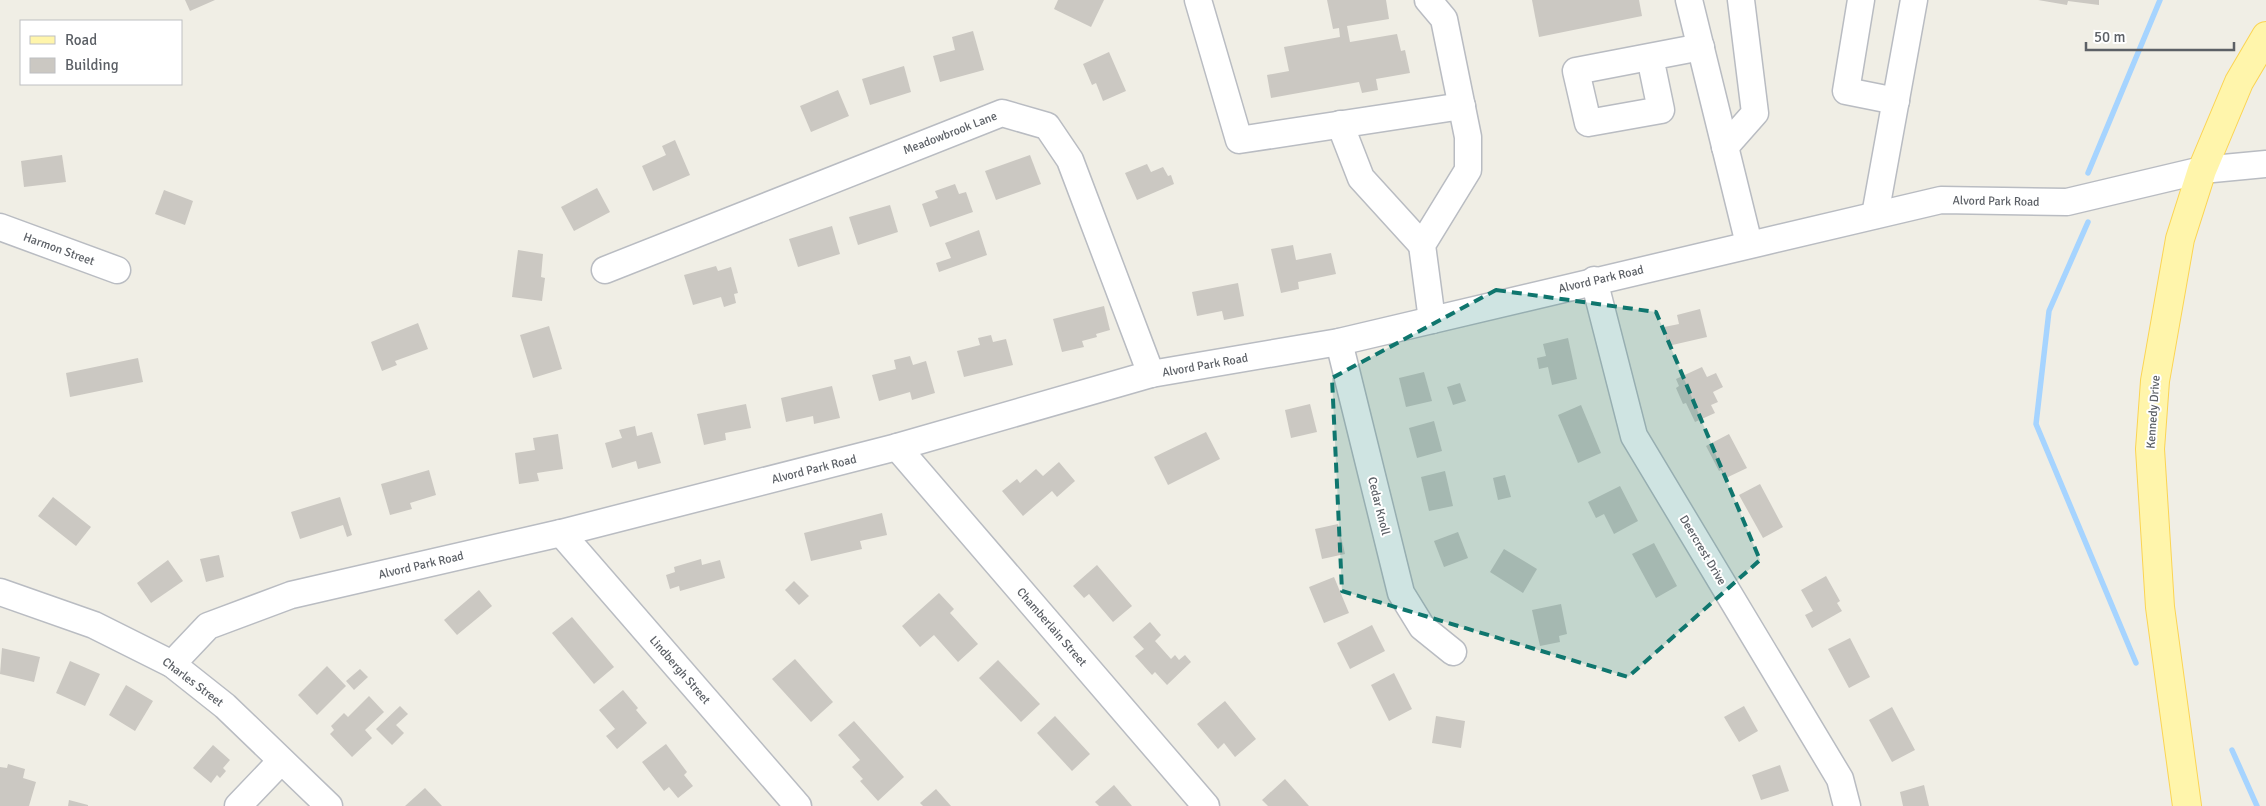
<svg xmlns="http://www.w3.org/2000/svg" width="2266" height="806" viewBox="0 0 2266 806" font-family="Signika,sans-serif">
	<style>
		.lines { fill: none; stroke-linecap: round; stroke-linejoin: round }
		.stream { stroke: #a6d4ff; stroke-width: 5.5 }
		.building { fill: #cbc8c2 }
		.minor-casing { stroke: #b9bcc2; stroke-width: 29 }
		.major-casing { stroke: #fbd453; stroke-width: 30 }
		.minor { stroke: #fff; stroke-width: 26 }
		.major { stroke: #fff5ab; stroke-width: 28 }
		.marked { fill: #0f766e; fill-opacity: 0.2; stroke: #0f766e; stroke-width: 4; stroke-dasharray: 10 6; stroke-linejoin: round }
		.labels { text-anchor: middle; stroke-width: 4; stroke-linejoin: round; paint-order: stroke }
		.street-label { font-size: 12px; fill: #5c6066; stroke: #fff }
	</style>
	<rect width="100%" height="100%" fill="#f0eee5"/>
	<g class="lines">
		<g class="stream">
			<path d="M 2088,173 L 2160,0"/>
			<path d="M 2088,222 L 2049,311 L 2036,424 L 2136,663"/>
			<path d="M 2232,750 L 2257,806"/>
		</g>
	</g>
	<g class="building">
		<path d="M 185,0 L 215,0 L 190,11 Z"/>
		<path d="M 1058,0 L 1104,0 L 1091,27 L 1054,9 Z"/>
		<path d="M 1327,0 L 1386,0 L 1389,19 L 1347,26 L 1350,42 L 1397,34 L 1401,51 L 1405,50 L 1410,73 L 1376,79 L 1378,90 L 1362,93 L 1359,82 L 1271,98 L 1267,75 L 1289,71 L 1284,47 L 1340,37 L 1339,28 L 1333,29 Z"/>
		<path d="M 1532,0 L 1639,0 L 1642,16 L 1539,37 Z"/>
		<path d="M 2038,0 L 2099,0 L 2099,5 L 2068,1 L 2067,5 Z"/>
		<path d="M 973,31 L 984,70 L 940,82 L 933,56 L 955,50 L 952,37 Z"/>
		<path d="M 1109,52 L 1126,91 L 1103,101 L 1096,83 L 1092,85 L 1083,64 Z"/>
		<path d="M 904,66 L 911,92 L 870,105 L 862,79 Z"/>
		<path d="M 838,90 L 849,116 L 811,132 L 800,106 Z"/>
		<path d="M 675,140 L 690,175 L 653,191 L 642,166 L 666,155 L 662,146 Z"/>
		<path d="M 62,155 L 66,182 L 24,187 L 21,161 Z"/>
		<path d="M 1030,155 L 1041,184 L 996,200 L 985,171 Z"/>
		<path d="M 1147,164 L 1151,172 L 1163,167 L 1168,176 L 1171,175 L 1174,184 L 1137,200 L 1125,173 Z"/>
		<path d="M 955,184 L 959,194 L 966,192 L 973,212 L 930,227 L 922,204 L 938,198 L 935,191 Z"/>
		<path d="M 597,188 L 610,212 L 574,231 L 561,207 Z"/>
		<path d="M 164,190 L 193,201 L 185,225 L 155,214 Z"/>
		<path d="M 890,205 L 898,232 L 858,245 L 849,217 Z"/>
		<path d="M 832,226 L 840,254 L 798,267 L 789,239 Z"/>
		<path d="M 979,230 L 987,255 L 939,272 L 936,263 L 951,258 L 945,243 Z"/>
		<path d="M 1293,245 L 1296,260 L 1331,253 L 1336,274 L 1298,282 L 1299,289 L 1281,293 L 1271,249 Z"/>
		<path d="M 518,250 L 543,254 L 541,277 L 545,278 L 542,301 L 512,297 Z"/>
		<path d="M 716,266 L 718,271 L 731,267 L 738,293 L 734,294 L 736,303 L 724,307 L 721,297 L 693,305 L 684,275 Z"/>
		<path d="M 1238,283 L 1244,316 L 1224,320 L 1222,311 L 1197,316 L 1192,292 Z"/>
		<path d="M 1104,306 L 1110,330 L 1096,334 L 1097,337 L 1082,341 L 1084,347 L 1062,352 L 1053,319 Z"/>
		<path d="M 1700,309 L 1707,337 L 1668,346 L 1664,327 L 1679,324 L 1677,315 Z"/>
		<path d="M 418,323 L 428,349 L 395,361 L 397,365 L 382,371 L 371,342 Z"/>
		<path d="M 549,326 L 562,369 L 533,378 L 520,335 Z"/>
		<path d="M 991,335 L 993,342 L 1006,339 L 1013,365 L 964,377 L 957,351 L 980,345 L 978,338 Z"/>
		<path d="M 1568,338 L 1577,379 L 1552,385 L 1548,367 L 1539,369 L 1537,358 L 1546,356 L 1543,344 Z"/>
		<path d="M 910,356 L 913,365 L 926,361 L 935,393 L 912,400 L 910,392 L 879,401 L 872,375 L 896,369 L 894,360 Z"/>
		<path d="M 138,358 L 143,382 L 70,397 L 66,373 Z"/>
		<path d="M 1702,367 L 1707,377 L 1716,373 L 1723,387 L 1713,392 L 1718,402 L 1711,405 L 1715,413 L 1695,422 L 1686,403 L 1683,404 L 1676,388 L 1679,386 L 1676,379 Z"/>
		<path d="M 1424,372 L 1432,401 L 1406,407 L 1399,378 Z"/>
		<path d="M 1460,383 L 1466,401 L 1453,405 L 1447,387 Z"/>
		<path d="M 832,386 L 840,418 L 814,424 L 813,416 L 786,422 L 781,398 Z"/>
		<path d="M 746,404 L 751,428 L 725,433 L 726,440 L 704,445 L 697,414 Z"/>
		<path d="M 1310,404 L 1317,432 L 1291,438 L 1285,410 Z"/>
		<path d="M 1581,405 L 1601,453 L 1578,463 L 1558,415 Z"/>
		<path d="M 1434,421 L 1442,451 L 1417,458 L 1409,428 Z"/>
		<path d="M 635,426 L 637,436 L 652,432 L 661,463 L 638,469 L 636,461 L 612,468 L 605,443 L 622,438 L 619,430 Z"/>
		<path d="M 1206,432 L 1220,459 L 1168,485 L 1154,457 Z"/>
		<path d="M 558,434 L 563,469 L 537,473 L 539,481 L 519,484 L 515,453 L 535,450 L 533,438 Z"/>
		<path d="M 1729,434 L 1747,468 L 1726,478 L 1721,470 L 1719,471 L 1706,446 Z"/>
		<path d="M 1059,462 L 1075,481 L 1057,497 L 1052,491 L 1023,516 L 1002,491 L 1017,479 L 1020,483 L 1036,469 L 1043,476 Z"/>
		<path d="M 429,470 L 436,495 L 410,503 L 412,509 L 390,515 L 381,484 Z"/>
		<path d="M 1445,471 L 1453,506 L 1429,511 L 1421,477 Z"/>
		<path d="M 1505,475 L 1511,497 L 1498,500 L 1493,478 Z"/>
		<path d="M 1760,484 L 1783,527 L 1763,538 L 1739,495 Z"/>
		<path d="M 1620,486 L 1638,521 L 1614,534 L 1604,514 L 1596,518 L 1588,502 Z"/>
		<path d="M 53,497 L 91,527 L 76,546 L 38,516 Z"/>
		<path d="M 340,497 L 352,535 L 347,537 L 343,525 L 300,539 L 291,512 Z"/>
		<path d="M 882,513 L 887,535 L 860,541 L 862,549 L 811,561 L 804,533 Z"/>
		<path d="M 1338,524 L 1345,554 L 1322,559 L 1315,529 Z"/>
		<path d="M 1458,532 L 1468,558 L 1444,567 L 1434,541 Z"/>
		<path d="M 1654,543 L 1677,586 L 1656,598 L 1632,554 Z"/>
		<path d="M 1504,549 L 1537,569 L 1523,593 L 1490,572 Z"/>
		<path d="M 219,555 L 224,577 L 206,582 L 200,559 Z"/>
		<path d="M 701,559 L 702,565 L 720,560 L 725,578 L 680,591 L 679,586 L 670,589 L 666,575 L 675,572 L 674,567 Z"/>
		<path d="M 168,560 L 183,581 L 151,603 L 137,583 Z"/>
		<path d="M 1097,565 L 1132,606 L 1113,622 L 1089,594 L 1084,598 L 1073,586 Z"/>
		<path d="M 1826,576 L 1840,601 L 1837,603 L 1842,611 L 1812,628 L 1805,615 L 1813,611 L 1801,590 Z"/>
		<path d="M 1334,577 L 1349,613 L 1324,623 L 1309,587 Z"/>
		<path d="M 794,581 L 809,596 L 799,605 L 785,590 Z"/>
		<path d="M 479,590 L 492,606 L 457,635 L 444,620 Z"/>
		<path d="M 939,593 L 954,609 L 950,613 L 978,644 L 958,662 L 934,635 L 920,647 L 902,626 Z"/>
		<path d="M 1561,604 L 1567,634 L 1559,636 L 1560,642 L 1540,646 L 1532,610 Z"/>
		<path d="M 572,617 L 614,667 L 594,684 L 552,633 Z"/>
		<path d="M 1150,622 L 1161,635 L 1155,641 L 1171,659 L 1175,655 L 1179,660 L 1185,655 L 1191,662 L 1167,685 L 1155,672 L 1152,675 L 1135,656 L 1144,649 L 1133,637 Z"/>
		<path d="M 1372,625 L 1385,651 L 1350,669 L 1337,643 Z"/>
		<path d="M 1850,638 L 1870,677 L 1849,688 L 1828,649 Z"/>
		<path d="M 2,648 L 40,657 L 34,682 L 0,674 Z"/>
		<path d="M 795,659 L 833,702 L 811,722 L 772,679 Z"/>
		<path d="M 998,660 L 1040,704 L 1021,722 L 979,678 Z"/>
		<path d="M 70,661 L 100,674 L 85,706 L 56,693 Z"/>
		<path d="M 327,666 L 346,686 L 317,715 L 298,695 Z"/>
		<path d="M 360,669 L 368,677 L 354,690 L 346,681 Z"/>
		<path d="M 1394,673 L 1412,709 L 1389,721 L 1371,685 Z"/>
		<path d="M 126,685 L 153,701 L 135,731 L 109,715 Z"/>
		<path d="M 623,690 L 638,708 L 636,710 L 647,723 L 617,749 L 606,736 L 615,729 L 599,710 Z"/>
		<path d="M 369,696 L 384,712 L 365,730 L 372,738 L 352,757 L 330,734 L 334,730 L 331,726 L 344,713 L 348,717 Z"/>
		<path d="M 1225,701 L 1256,739 L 1235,757 L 1224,743 L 1218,749 L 1197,724 Z"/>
		<path d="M 400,706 L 408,714 L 396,725 L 404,733 L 392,745 L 376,729 Z"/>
		<path d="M 1744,706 L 1758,731 L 1739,742 L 1724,717 Z"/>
		<path d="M 1892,707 L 1915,750 L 1892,762 L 1869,720 Z"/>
		<path d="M 1055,716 L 1090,754 L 1072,771 L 1037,733 Z"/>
		<path d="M 1436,716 L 1465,721 L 1461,748 L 1432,743 Z"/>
		<path d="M 854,721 L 904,777 L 878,801 L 860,781 L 863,779 L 852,767 L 860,760 L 838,735 Z"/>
		<path d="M 666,744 L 687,772 L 684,775 L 693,786 L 678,798 L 669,787 L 664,791 L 642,762 Z"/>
		<path d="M 213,745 L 230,760 L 223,768 L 226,771 L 220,778 L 217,775 L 211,783 L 193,768 Z"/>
		<path d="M 8,764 L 25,769 L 23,778 L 36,782 L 29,806 L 0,806 L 0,767 L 7,768 Z"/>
		<path d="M 1780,765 L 1789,791 L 1761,800 L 1752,775 Z"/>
		<path d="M 1285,779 L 1309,806 L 1268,806 L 1262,800 Z"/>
		<path d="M 1114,785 L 1132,806 L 1099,806 L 1095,802 Z"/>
		<path d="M 1924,785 L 1929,806 L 1903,806 L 1900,792 Z"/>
		<path d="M 425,788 L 442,806 L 405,806 Z"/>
		<path d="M 936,789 L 951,806 L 923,806 L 920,803 Z"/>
		<path d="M 69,800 L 88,805 L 88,806 L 68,806 Z"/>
	</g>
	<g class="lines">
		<defs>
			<g id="minor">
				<path d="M 1198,0 L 1239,140 L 1462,106"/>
				<path d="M 1428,0 L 1444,19 L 1468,137 L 1468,170 L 1422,245 L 1432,320"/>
				<path d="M 1689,0 L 1749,244"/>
				<path d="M 1861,0 L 1846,91 L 1896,101"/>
				<path d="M 1650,57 L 1661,110 L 1588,123 L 1576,71 L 1701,47"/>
				<path d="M 1340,124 L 1361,178 L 1422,245"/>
				<path d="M 1725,147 L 1755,113 L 1741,0"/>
				<path d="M 1875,215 L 1914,0"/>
				<path d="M 0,227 L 117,270"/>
				<path d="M 605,270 L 1002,113 L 1047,126 L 1070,160 L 1151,374"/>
				<path d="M 1594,280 L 1634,436 L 1840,779 L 1847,806"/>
				<path d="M 1339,342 L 1401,593 L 1422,627 L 1453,652"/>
				<path d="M 897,447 L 1206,806"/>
				<path d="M 561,533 L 798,806"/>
				<path d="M 0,592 L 94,625 L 172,664 L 225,706 L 329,806"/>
				<path d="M 172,664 L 208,626 L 291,595 L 561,533 L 897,447 L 1151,374 L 1339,342 L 1941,200 L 2067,202 L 2202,170 L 2266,164"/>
				<path d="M 238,806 L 281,761"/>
			</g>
			<path id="major" d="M 2187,806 L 2160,607 L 2150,449 L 2155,381 L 2180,239 L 2202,170 L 2239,82 L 2266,36"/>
		</defs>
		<use href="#minor" class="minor-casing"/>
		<use href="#major" class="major-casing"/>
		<use href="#minor" class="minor"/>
		<use href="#major" class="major"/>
	</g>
	<path class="marked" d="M 1496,290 L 1656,312 L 1760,560 L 1628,677 L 1342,591 L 1332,378 Z"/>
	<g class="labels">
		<g class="street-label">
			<text transform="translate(950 133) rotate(-21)" y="4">Meadowbrook Lane</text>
			<text transform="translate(1996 201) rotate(1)" y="4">Alvord Park Road</text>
			<text transform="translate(59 249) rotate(20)" y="4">Harmon Street</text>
			<text transform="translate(1601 279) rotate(-13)" y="4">Alvord Park Road</text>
			<text transform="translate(1205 365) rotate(-10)" y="4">Alvord Park Road</text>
			<text transform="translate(2153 412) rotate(-86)" y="4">Kennedy Drive</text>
			<text transform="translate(814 469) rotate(-14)" y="4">Alvord Park Road</text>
			<text transform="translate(1379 506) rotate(76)" y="4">Cedar Knoll</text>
			<text transform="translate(1703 550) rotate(59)" y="4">Deercrest Drive</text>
			<text transform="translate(421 565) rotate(-13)" y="4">Alvord Park Road</text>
			<text transform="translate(1052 627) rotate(49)" y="4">Chamberlain Street</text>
			<text transform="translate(680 670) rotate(49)" y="4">Lindbergh Street</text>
			<text transform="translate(193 682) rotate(37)" y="4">Charles Street</text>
		</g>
	</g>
	<rect x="20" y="20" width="162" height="65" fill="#ffffff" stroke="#bebfc2"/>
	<rect x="30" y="36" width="25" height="8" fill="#fff5ab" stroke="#bebfc2"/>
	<text x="65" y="45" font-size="15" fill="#5c6066">Road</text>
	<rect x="30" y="58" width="25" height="15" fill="#cbc8c2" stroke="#bebfc2"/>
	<text x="65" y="70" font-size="15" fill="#5c6066">Building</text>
	<path d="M2086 42v8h148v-8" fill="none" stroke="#5c6066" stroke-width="2.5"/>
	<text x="2094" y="42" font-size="15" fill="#5c6066" stroke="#ffffff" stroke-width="4" paint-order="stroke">50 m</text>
</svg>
